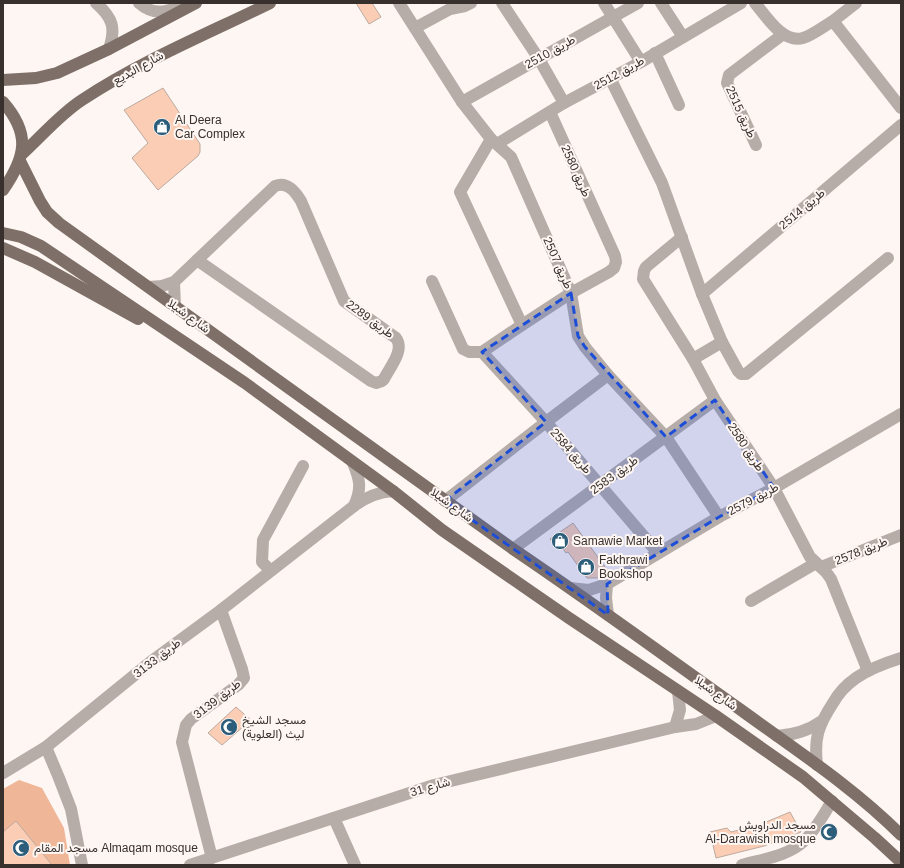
<svg xmlns="http://www.w3.org/2000/svg" width="904" height="868" viewBox="0 0 904 868" font-family="Arial,Vazirmatn,sans-serif">
	<style>
		.green { fill: #efb797 }
		.building { fill: #fbcdb4; stroke: #bdaaa0 }
		.lines { fill: none; stroke-linecap: round; stroke-linejoin: round }
		.minor { stroke: #b6ada9; stroke-width: 12 }
		.major { stroke: #7e7068; stroke-width: 12 }
		.marked { fill: #1d4ed8; fill-opacity: 0.2; stroke: #1d4ed8; stroke-width: 3; stroke-dasharray: 8 5; stroke-linejoin: round }
		.labels { text-anchor: middle; stroke-width: 4; stroke-linejoin: round; paint-order: stroke }
		.street-label { font-size: 12px; fill: #37302c; stroke: #fef6f2 }
		.poi-label { font-size: 12px; fill: #37302c; stroke: #fef6f2; text-anchor: start }
	</style>
	<rect width="100%" height="100%" fill="#fef6f2"/>
	<path class="green" d="M 19,780 L 42,788 L 64,828 L 70,865 L 3,865 L 3,789 Z"/>
	<g class="building">
		<path d="M 356,3 L 372,3 L 381,17 L 369,24 Z"/>
		<path d="M 163,88 L 200,144 L 200,152 L 198,156 L 158,190 L 132,158 L 148,143 L 124,110 Z"/>
		<path d="M 573,523 L 608,571 L 598,578 L 587,578 L 568,552 L 566,553 L 561,546 L 557,548 L 550,539 Z"/>
		<path d="M 236,707 L 251,720 L 222,745 L 208,733 Z"/>
		<path d="M 790,812 L 801,832 L 764,846 L 716,858 L 710,832 L 727,828 L 731,832 L 759,825 Z"/>
		<path d="M 16,821 L 52,865 L 3,865 L 3,832 Z"/>
	</g>
	<g class="lines">
		<g class="minor">
			<path d="M 96,3 C 113,18 116,28 109,49"/>
			<path d="M 139,3 C 155,17 167,11 185,5"/>
			<path d="M 399,3 L 462,102 L 491,139 L 511,157 L 571,293 L 578,336 L 585,347 L 608,375 L 666,437 L 719,517"/>
			<path d="M 502,3 L 539,59 L 564,103"/>
			<path d="M 604,3 L 641,62"/>
			<path d="M 661,3 L 683,37"/>
			<path d="M 755,3 C 766,16 783,44 803,38 C 813,35 824,26 833,21 L 901,108"/>
			<path d="M 833,21 L 856,3"/>
			<path d="M 415,28 L 450,9 L 465,6 L 471,3"/>
			<path d="M 655,53 L 679,105"/>
			<path d="M 610,78 L 662,183 L 702,294 L 722,342 L 738,371 L 741,374 L 746,374 L 888,258"/>
			<path d="M 462,102 L 638,3"/>
			<path d="M 491,139 L 460,192 L 522,325"/>
			<path d="M 497,144 L 564,103 L 641,62 L 741,3"/>
			<path d="M 756,145 L 727,83 L 729,75 L 782,35"/>
			<path d="M 682,237 L 646,267 L 644,271 L 643,279 L 693,359 L 715,400 L 774,488 L 810,557 L 826,572 L 831,579 L 868,671"/>
			<path d="M 432,281 L 463,349 L 469,352 L 482,352 L 522,325 L 571,293 L 609,272 L 614,268 L 616,262 L 615,256 L 550,112"/>
			<path d="M 174,282 L 175,306"/>
			<path d="M 149,287 L 162,286 L 174,282 L 275,186 C 287,181 295,191 301,201 L 344,301 L 396,338 C 405,350 390,367 384,379 L 382,381 L 376,383 L 371,381 L 197,260"/>
			<path d="M 702,294 L 901,125"/>
			<path d="M 482,352 L 546,422 L 658,553"/>
			<path d="M 693,359 L 722,342"/>
			<path d="M 353,463 C 360,480 362,488 354,506"/>
			<path d="M 445,501 L 546,422 L 608,375"/>
			<path d="M 513,549 L 715,400"/>
			<path d="M 821,567 L 901,535"/>
			<path d="M 270,570 L 262,562 L 263,540 L 303,466"/>
			<path d="M 607,584 L 606,598 L 608,615"/>
			<path d="M 570,588 L 589,590 L 607,584 L 719,517 L 774,488 L 901,414"/>
			<path d="M 751,601 L 816,563"/>
			<path d="M 675,727 L 680,710 L 678,691"/>
			<path d="M 777,736 C 794,735 808,731 822,721"/>
			<path d="M 46,747 L 59,778 L 71,809 L 82,865"/>
			<path d="M 817,765 C 814,738 818,726 833,703 C 838,694 846,685 856,678 C 869,669 885,663 901,658"/>
			<path d="M 3,773 L 46,747 L 153,660 L 221,610 L 354,506 C 366,497 378,492 393,491"/>
			<path d="M 334,818 L 355,865"/>
			<path d="M 212,858 L 182,742 L 186,725 L 191,719 L 238,685 L 244,678 L 242,669 L 221,610"/>
			<path d="M 190,865 L 434,785 L 675,727 L 696,724 L 716,716"/>
			<path d="M 742,865 C 763,859 789,856 805,840 C 816,829 824,814 832,801"/>
		</g>
		<g class="major">
			<path d="M 3,80 L 36,78 L 57,73 L 109,49 L 196,3"/>
			<path d="M 3,102 C 31,134 26,157 3,190"/>
			<path d="M 21,155 C 41,137 59,115 82,100 C 141,61 207,34 270,3"/>
			<path d="M 20,161 L 40,201 L 47,212 L 59,223 L 513,549 C 590,601 665,656 741,710 C 796,750 853,787 901,835"/>
			<path d="M 3,233 L 21,237 L 41,246 L 245,383 L 393,491 L 442,530 L 569,618 L 716,716 L 803,777 L 875,838 L 901,862"/>
			<path d="M 3,248 L 35,262 L 138,319"/>
		</g>
	</g>
	<path class="marked" d="M 571,293 L 578,336 L 585,347 L 666,437 L 715,400 L 774,488 L 719,517 L 607,584 L 608,615 L 445,501 L 546,422 L 482,352 Z"/>
	<defs>
		<symbol id="shop-disc" viewBox="-11 -11 22 22"><circle r="9.5" fill="#2c5e7b" stroke="#fef6f2"/><path d="M-5-2.5h2.3a2.7 3.5 0 0 1 5.4 0H5L5.5 6h-11ZM-1.5-2.5h3a1.5 2.3 0 0 0-3 0Z" fill="#fff"/></symbol>
		<symbol id="mosque-disc" viewBox="-11 -11 22 22"><circle r="9.5" fill="#2c5e7b" stroke="#fef6f2"/><path d="M3.5-4.9A6 6 0 1 0 3.5 4.9A5 5 0 1 1 3.5-4.9Z" fill="#fff"/></symbol>
	</defs>
	<g fill-rule="evenodd">
		<use href="#shop-disc" x="152" y="117" width="20" height="20"/>
		<use href="#shop-disc" x="550" y="531" width="20" height="20"/>
		<use href="#shop-disc" x="576" y="557" width="20" height="20"/>
		<use href="#mosque-disc" x="219" y="717" width="20" height="20"/>
		<use href="#mosque-disc" x="819" y="822" width="20" height="20"/>
		<use href="#mosque-disc" x="11" y="838" width="20" height="20"/>
	</g>
	<g class="labels">
		<g class="street-label">
			<text transform="translate(550 52) rotate(-29)" y="4">طريق 2510</text>
			<text transform="translate(138 68) rotate(-29)" y="4">شارع البديع</text>
			<text transform="translate(619 73) rotate(-29)" y="4">طريق 2512</text>
			<text transform="translate(741 112) rotate(65)" y="4">طريق 2515</text>
			<text transform="translate(576 171) rotate(66)" y="4">طريق 2580</text>
			<text transform="translate(802 209) rotate(-40)" y="4">طريق 2514</text>
			<text transform="translate(558 263) rotate(66)" y="4">طريق 2507</text>
			<text transform="translate(189 316) rotate(36)" y="4">شارع شيلا</text>
			<text transform="translate(370 319) rotate(36)" y="4">طريق 2289</text>
			<text transform="translate(746 447) rotate(56)" y="4">طريق 2580</text>
			<text transform="translate(571 451) rotate(49)" y="4">طريق 2584</text>
			<text transform="translate(614 475) rotate(-36)" y="4">طريق 2583</text>
			<text transform="translate(753 499) rotate(-28)" y="4">طريق 2579</text>
			<text transform="translate(452 505) rotate(36)" y="4">شارع شيلا</text>
			<text transform="translate(861 551) rotate(-22)" y="4">طريق 2578</text>
			<text transform="translate(157 658) rotate(-38)" y="4">طريق 3133</text>
			<text transform="translate(716 693) rotate(36)" y="4">شارع شيلا</text>
			<text transform="translate(217 699) rotate(-38)" y="4">طريق 3139</text>
			<text transform="translate(430 787) rotate(-16)" y="4">شارع 31</text>
		</g>
		<g class="poi-label">
			<text x="175" y="124">Al Deera<tspan x="175" dy="14">Car Complex</tspan></text>
			<text x="573" y="545">Samawie Market</text>
			<text x="599" y="564">Fakhrawi<tspan x="599" dy="14">Bookshop</tspan></text>
			<text x="242" y="724">مسجد الشيخ<tspan x="242" dy="14">ليث (العلوية)</tspan></text>
			<text x="816" y="829" text-anchor="end">مسجد الدراويش<tspan x="816" dy="14">Al-Darawish mosque</tspan></text>
			<text x="34" y="852">مسجد المقام Almaqam mosque</text>
		</g>
	</g>
	<rect width="904" height="868" fill="none" stroke="#37302c" stroke-width="8"/>
</svg>
